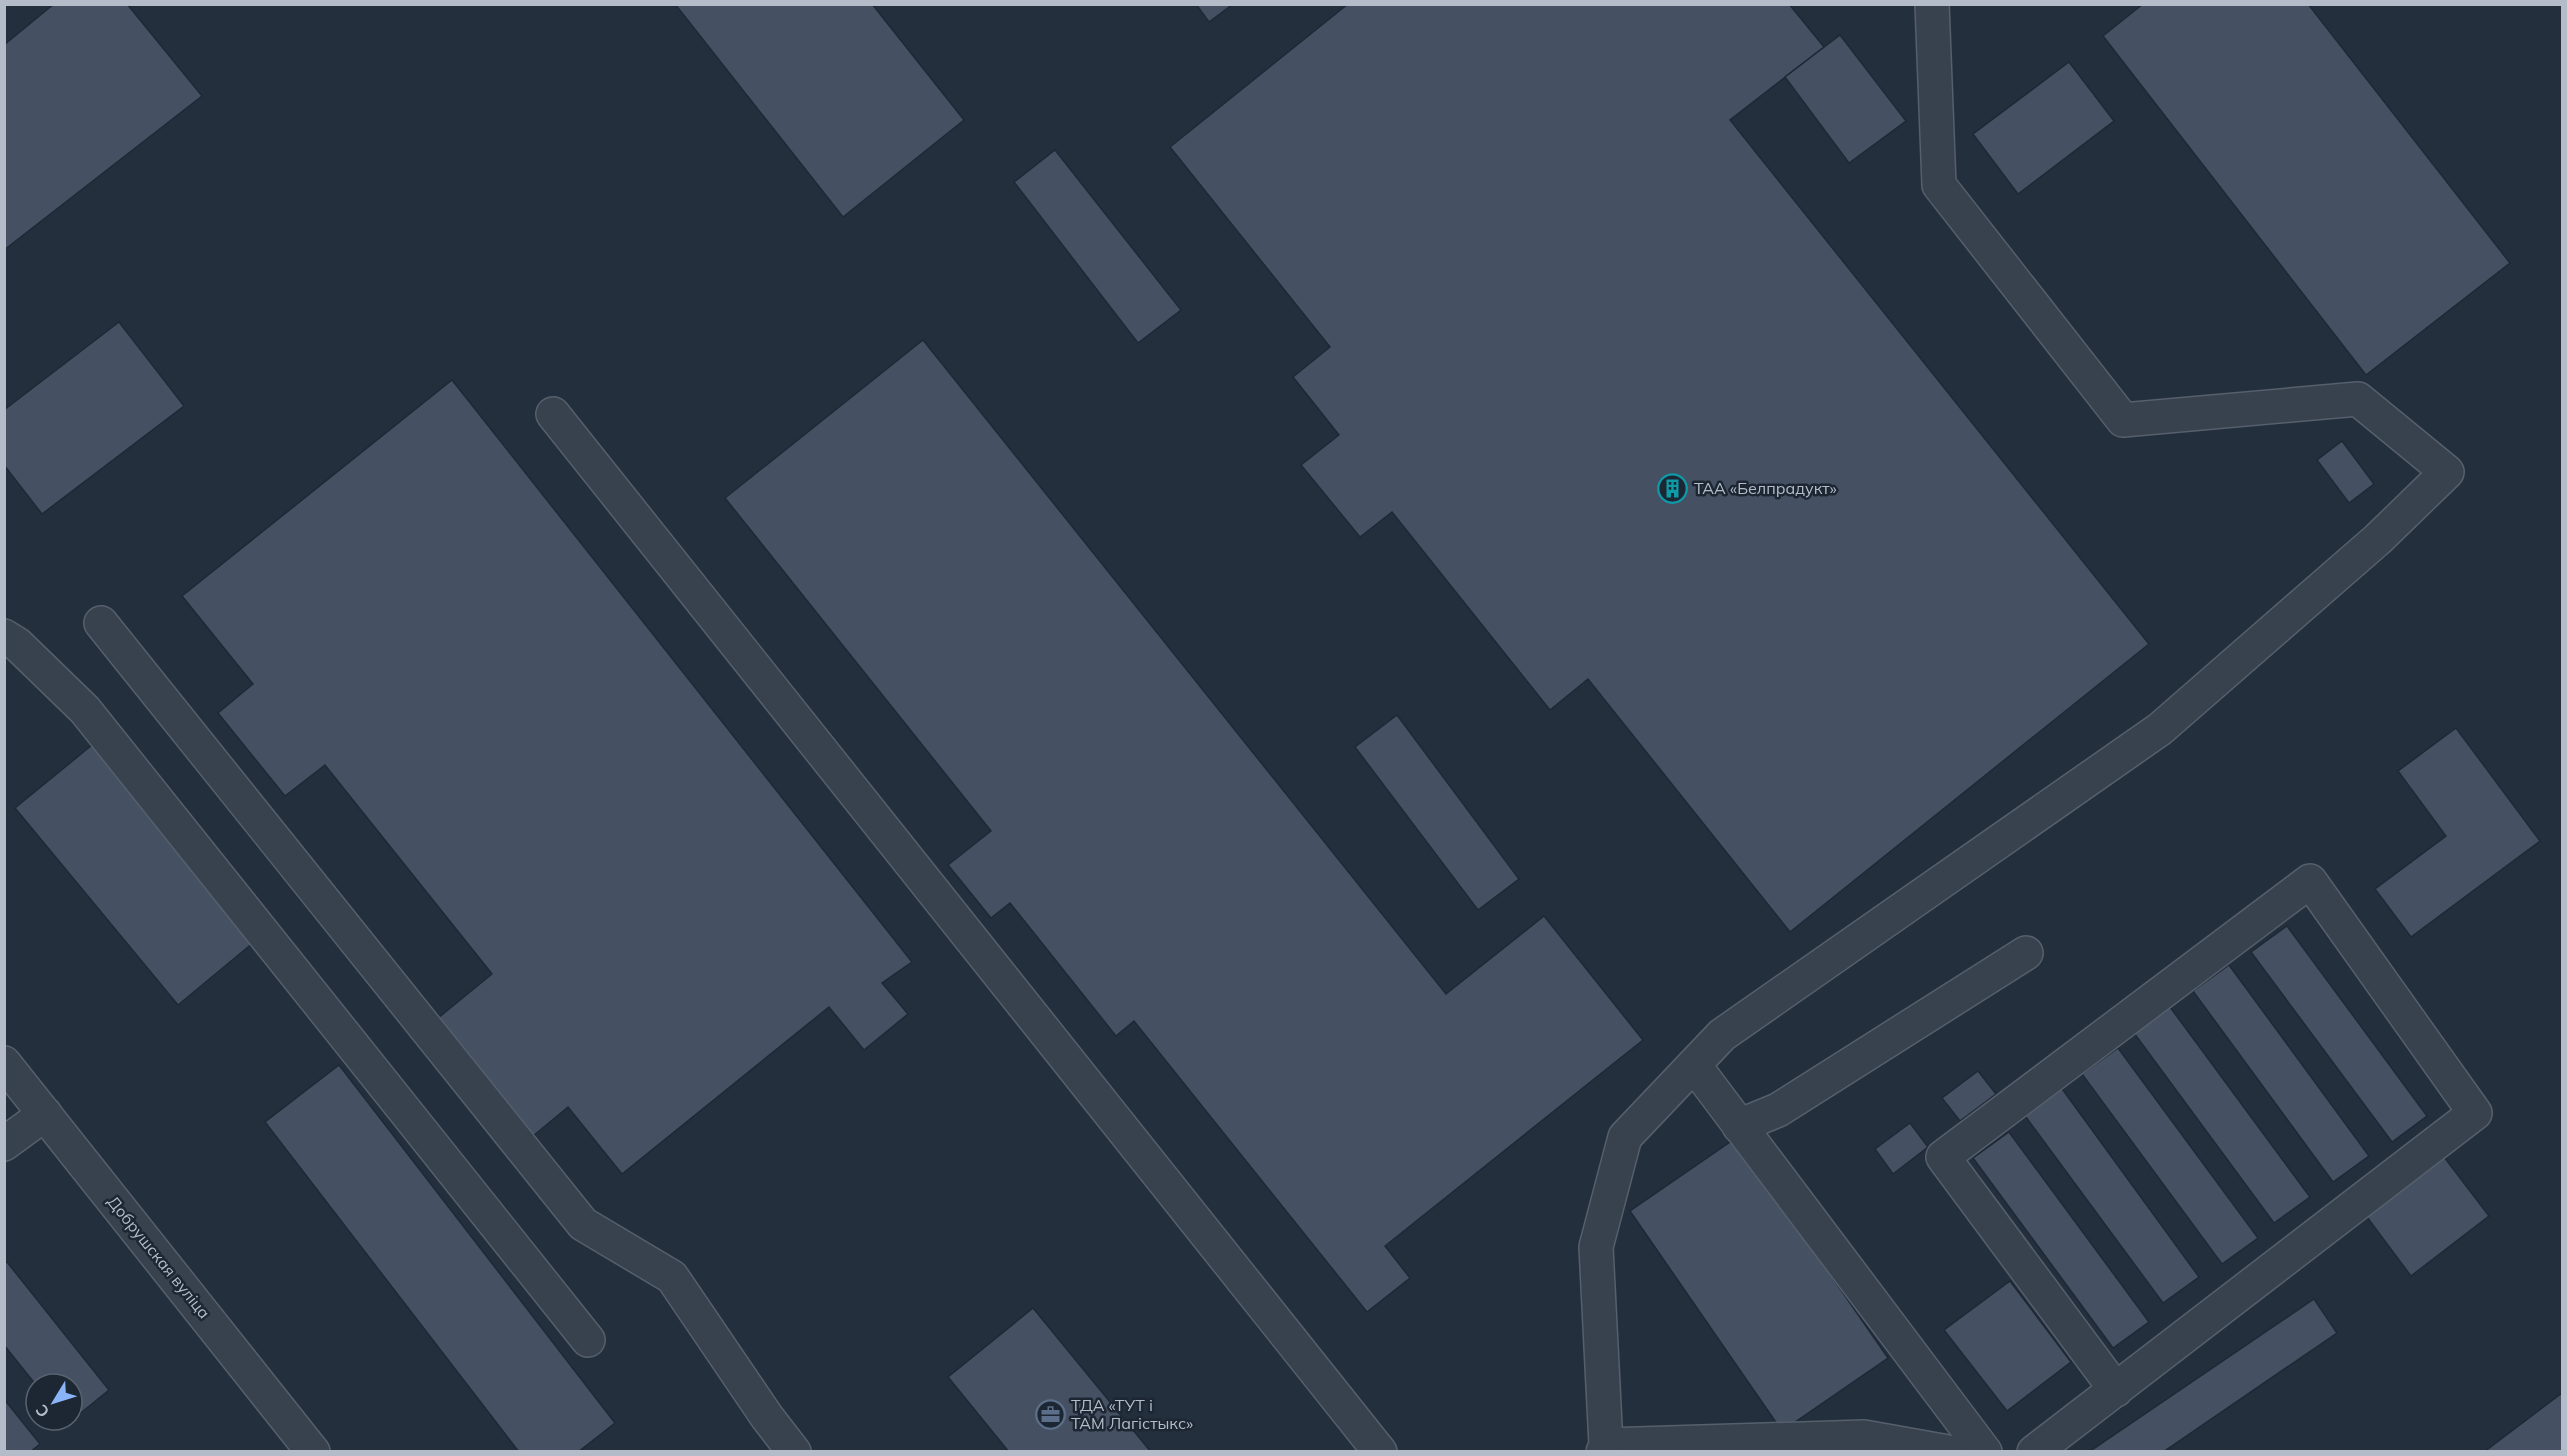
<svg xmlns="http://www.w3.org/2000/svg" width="2567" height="1456" viewBox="0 0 2567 1456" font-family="Mulish,sans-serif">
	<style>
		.building { fill: #455162; stroke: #1f2835; stroke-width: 1.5 }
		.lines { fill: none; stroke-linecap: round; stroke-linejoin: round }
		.minor-casing { stroke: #565f6c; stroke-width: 36 }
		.minor { stroke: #38414e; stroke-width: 33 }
		.labels { text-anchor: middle; stroke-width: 5; stroke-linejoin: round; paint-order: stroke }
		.poi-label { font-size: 16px; fill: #b4bcc9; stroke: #1d2633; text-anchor: start }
		.street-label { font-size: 16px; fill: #b4bcc9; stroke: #1d2633 }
	</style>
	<rect width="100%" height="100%" fill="#242f3e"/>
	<g class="building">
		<path d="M 54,4 L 127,4 L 202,96 L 4,250 L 4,45 Z"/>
		<path d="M 675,4 L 872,4 L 964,120 L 843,217 Z"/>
		<path d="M 1196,4 L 1233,4 L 1209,22 Z"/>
		<path d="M 1348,4 L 1789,4 L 1824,47 L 1730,120 L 2149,644 L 1790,932 L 1588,679 L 1550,710 L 1392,512 L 1360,537 L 1301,465 L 1339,435 L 1293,377 L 1330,347 L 1170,147 Z"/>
		<path d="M 2143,4 L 2308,4 L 2510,263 L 2366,375 L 2103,36 Z"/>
		<path d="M 1840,35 L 1906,121 L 1849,163 L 1785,77 Z"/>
		<path d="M 2069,62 L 2114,121 L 2018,194 L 1973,134 Z"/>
		<path d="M 1055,150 L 1181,310 L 1138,343 L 1014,182 Z"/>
		<path d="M 119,322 L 184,406 L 42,514 L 4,465 L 4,410 Z"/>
		<path d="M 923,340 L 1446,994 L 1544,916 L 1643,1040 L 1385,1246 L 1410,1278 L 1367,1312 L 1134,1021 L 1116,1036 L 1010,903 L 991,918 L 948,865 L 991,831 L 725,498 Z"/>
		<path d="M 452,380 L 912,962 L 882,983 L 908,1014 L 864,1050 L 829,1007 L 622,1174 L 568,1107 L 533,1136 L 438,1018 L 492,974 L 325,765 L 285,796 L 218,713 L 253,684 L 182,596 Z"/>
		<path d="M 2342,441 L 2374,484 L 2349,503 L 2317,460 Z"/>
		<path d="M 1397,715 L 1519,879 L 1478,910 L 1355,747 Z"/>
		<path d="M 2456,728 L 2540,841 L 2411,937 L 2375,889 L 2446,836 L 2398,771 Z"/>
		<path d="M 92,745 L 254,942 L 178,1005 L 15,808 Z"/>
		<path d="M 2287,926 L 2427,1116 L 2392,1142 L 2251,952 Z"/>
		<path d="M 2229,965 L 2369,1156 L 2333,1182 L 2193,991 Z"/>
		<path d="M 2170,1007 L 2310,1197 L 2274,1223 L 2134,1033 Z"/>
		<path d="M 2118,1048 L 2258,1238 L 2222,1264 L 2082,1074 Z"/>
		<path d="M 339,1065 L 615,1423 L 578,1452 L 519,1452 L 265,1122 Z"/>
		<path d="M 1978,1071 L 1996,1094 L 1960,1121 L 1942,1098 Z"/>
		<path d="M 2060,1086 L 2199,1277 L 2163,1303 L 2023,1113 Z"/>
		<path d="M 1910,1123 L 1928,1147 L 1893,1174 L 1875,1149 Z"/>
		<path d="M 2009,1132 L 2149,1322 L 2113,1348 L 1973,1158 Z"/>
		<path d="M 1736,1138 L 1888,1358 L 1782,1431 L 1630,1211 Z"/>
		<path d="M 2441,1153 L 2489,1216 L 2411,1276 L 2364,1213 Z"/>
		<path d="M 7,1262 L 109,1390 L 72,1420 L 72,1384 L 36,1385 L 4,1345 L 4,1264 Z"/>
		<path d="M 2010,1281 L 2071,1362 L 2007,1411 L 1944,1330 Z"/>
		<path d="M 2314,1299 L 2337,1333 L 2163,1452 L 2089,1452 Z"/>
		<path d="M 1033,1308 L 1151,1452 L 1009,1452 L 948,1377 Z"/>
		<path d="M 2562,1393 L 2562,1452 L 2484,1452 Z"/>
		<path d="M 4,1399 L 40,1444 L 30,1452 L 4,1452 Z"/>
	</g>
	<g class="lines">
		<defs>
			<g id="minor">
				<path d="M 553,414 L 1380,1452"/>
				<path d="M 101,623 L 583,1224 L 672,1277 L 767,1417 L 794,1452"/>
				<path d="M 4,636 L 17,644 L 85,710 L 588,1340"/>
				<path d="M 4,1063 L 313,1452"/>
				<path d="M 1694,1065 L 1985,1452"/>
				<path d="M 1739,1126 L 1778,1110 L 2026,953"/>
				<path d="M 4,1144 L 45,1114"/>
				<path d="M 1606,1445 L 1864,1437 L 1948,1452"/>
				<path d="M 1603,1452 L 1606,1445 L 1596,1247 L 1625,1137 L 1722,1035 L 2160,729 L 2378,539 L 2447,472 L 2358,399 L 2123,420 L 1939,185 L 1932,4"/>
				<path d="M 2034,1452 L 2475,1113 L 2310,881 L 1943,1157 L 2116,1390"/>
			</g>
		</defs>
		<use href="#minor" class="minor-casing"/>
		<use href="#minor" class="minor"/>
	</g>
	<defs>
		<symbol id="building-ring" viewBox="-11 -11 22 22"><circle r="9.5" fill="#1d2633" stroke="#0f9aa8" stroke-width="1.5"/><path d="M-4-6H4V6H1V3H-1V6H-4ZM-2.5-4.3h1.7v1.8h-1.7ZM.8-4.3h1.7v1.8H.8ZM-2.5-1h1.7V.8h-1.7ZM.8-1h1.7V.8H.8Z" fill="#0f9aa8"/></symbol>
		<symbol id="office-ring" viewBox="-11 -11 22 22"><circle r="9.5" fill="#1d2633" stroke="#5c6f8a" stroke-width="1.5"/><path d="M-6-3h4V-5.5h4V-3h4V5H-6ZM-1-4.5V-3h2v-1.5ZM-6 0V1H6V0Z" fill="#5c6f8a"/></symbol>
	</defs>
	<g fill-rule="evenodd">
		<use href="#building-ring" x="1656" y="472" width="33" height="33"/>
		<use href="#office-ring" x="1034" y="1398" width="33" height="33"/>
	</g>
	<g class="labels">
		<g class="poi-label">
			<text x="1694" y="494">ТАА «Белпрадукт»</text>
			<text x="1071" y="1411">ТДА «ТУТ і<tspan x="1071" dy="18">ТАМ Лагістыкс»</tspan></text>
		</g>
		<g class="street-label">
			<text transform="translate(159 1257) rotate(51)" y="6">Добрушская вуліца</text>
		</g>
	</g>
	<rect width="2567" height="1456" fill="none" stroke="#b4bcc9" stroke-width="12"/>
	<g transform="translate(54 1402) rotate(232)"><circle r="28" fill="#1d2633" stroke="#59626f" stroke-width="1.5"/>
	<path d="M0-4.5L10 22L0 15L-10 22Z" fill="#8ab4f8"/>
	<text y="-9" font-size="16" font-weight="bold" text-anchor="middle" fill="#b4bcc9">С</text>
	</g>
</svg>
